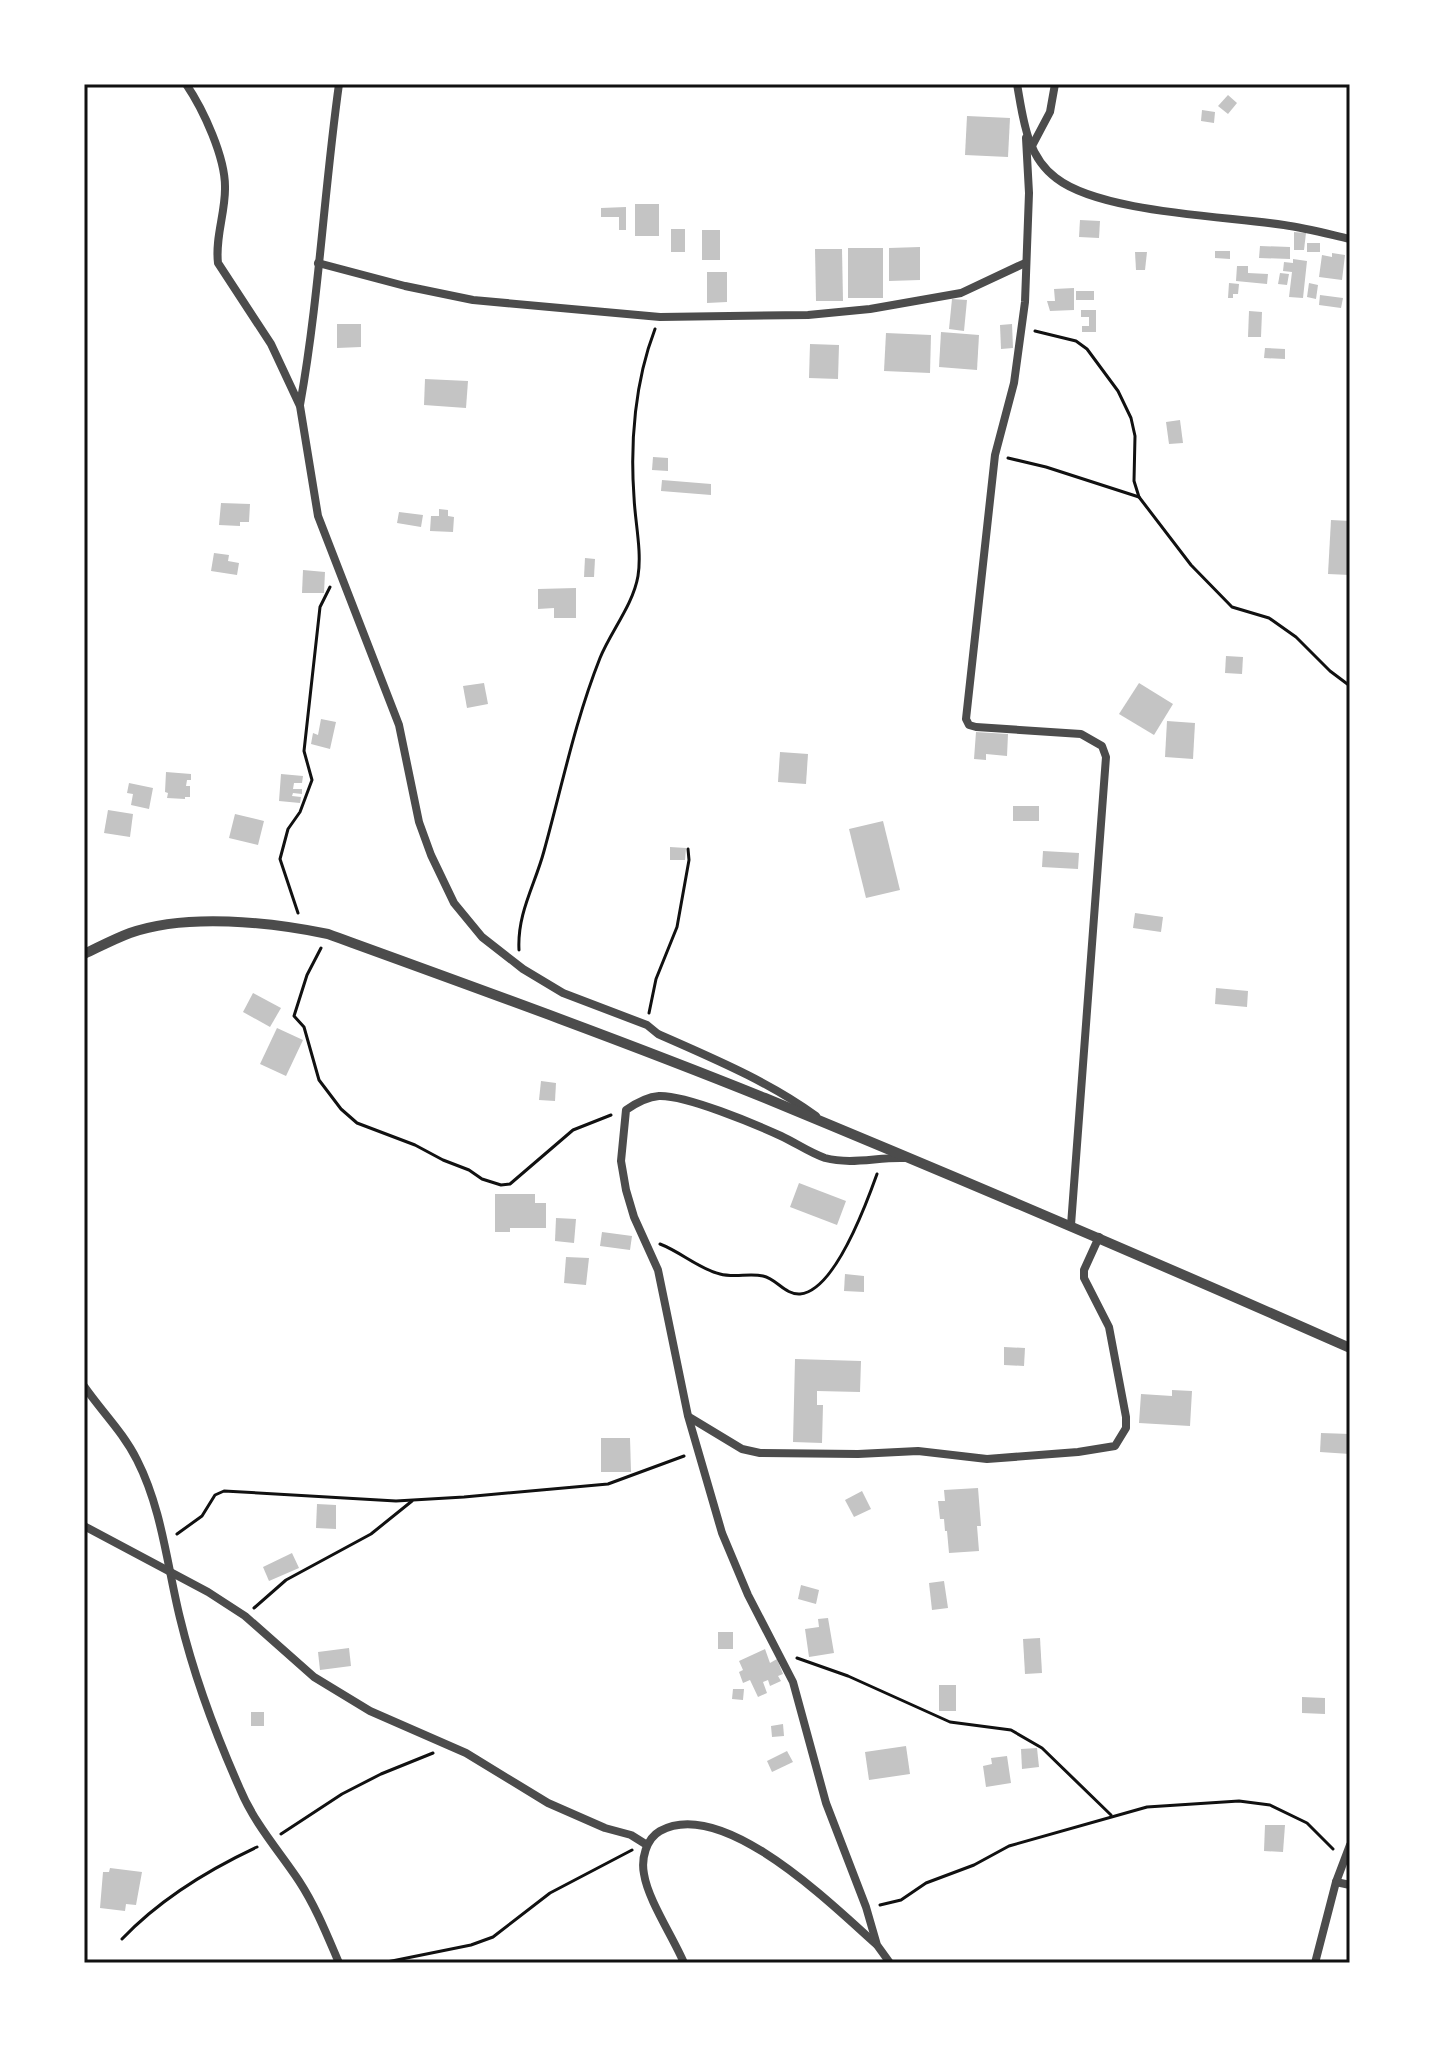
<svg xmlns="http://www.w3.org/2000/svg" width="1434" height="2047" viewBox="0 0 1434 2047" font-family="'PT Sans Narrow',sans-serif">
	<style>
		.building { fill: #c4c4c4 }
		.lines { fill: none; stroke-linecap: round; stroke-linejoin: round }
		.path { stroke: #111; stroke-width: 3 }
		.minor { stroke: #4c4c4c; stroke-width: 8 }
		.tertiary { stroke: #4c4c4c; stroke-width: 10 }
		.neatline { fill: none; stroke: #111; stroke-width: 3 }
	</style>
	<rect width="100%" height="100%" fill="#fff"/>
	<g class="building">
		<path d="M 1228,95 L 1237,103 L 1228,114 L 1218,106 Z"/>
		<path d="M 1202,110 L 1215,112 L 1214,123 L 1201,121 Z"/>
		<path d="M 967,116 L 1010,118 L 1008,157 L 965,155 Z"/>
		<rect x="635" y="204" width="24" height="32"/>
		<path d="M 626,207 L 626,230 L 619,230 L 619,217 L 601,217 L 601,208 Z"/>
		<path d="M 1080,220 L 1100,221 L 1099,238 L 1079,237 Z"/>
		<rect x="671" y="229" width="14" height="23"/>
		<rect x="702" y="230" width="18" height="30"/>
		<path d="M 1294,232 L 1306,233 L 1304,250 L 1294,250 Z"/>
		<rect x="1307" y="243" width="13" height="9"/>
		<path d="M 1260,246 L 1290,247 L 1290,259 L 1259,258 Z"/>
		<path d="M 920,247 L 920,280 L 889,281 L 889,248 Z"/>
		<rect x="848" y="248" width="35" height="50"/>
		<path d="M 815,249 L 842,249 L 843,301 L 816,301 Z"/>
		<path d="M 1215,251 L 1230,251 L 1230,259 L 1215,258 Z"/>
		<path d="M 1135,252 L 1147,252 L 1145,270 L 1136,270 Z"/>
		<path d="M 1332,253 L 1345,255 L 1342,280 L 1319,277 L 1322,255 L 1332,257 Z"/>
		<path d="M 1293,259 L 1307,261 L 1303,298 L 1289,297 L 1292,272 L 1283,271 L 1284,262 L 1293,263 Z"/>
		<path d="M 1237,266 L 1248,266 L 1248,273 L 1268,274 L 1267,284 L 1236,281 Z"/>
		<path d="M 707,272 L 727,272 L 727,302 L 707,303 Z"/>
		<path d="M 1280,273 L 1289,274 L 1287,285 L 1278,284 Z"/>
		<path d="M 1229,283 L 1239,284 L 1238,294 L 1233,294 L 1233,298 L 1228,298 Z"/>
		<path d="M 1309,283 L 1318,285 L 1316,299 L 1307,297 Z"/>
		<path d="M 1074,288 L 1074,310 L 1050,311 L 1047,301 L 1055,301 L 1054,289 Z"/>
		<rect x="1076" y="291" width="18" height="9"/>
		<path d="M 1320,295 L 1343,298 L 1341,308 L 1319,305 Z"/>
		<path d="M 952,299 L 967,300 L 964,331 L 949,329 Z"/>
		<path d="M 1081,310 L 1096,310 L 1096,332 L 1082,332 L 1082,326 L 1089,326 L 1089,317 L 1081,317 Z"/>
		<path d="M 1249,311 L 1262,312 L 1261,337 L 1248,337 Z"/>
		<path d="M 337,324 L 361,324 L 361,347 L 337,348 Z"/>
		<path d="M 1012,324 L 1013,348 L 1001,349 L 1000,325 Z"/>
		<path d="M 941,332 L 979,335 L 977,370 L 939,367 Z"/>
		<path d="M 886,333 L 931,335 L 930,373 L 884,371 Z"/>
		<path d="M 810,344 L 839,345 L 838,379 L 809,378 Z"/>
		<path d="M 1265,348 L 1285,349 L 1285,359 L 1264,358 Z"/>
		<path d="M 425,379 L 468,381 L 466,408 L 424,405 Z"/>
		<path d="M 1180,420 L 1183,443 L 1169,444 L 1166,422 Z"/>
		<path d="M 653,457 L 668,458 L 668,471 L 652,470 Z"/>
		<path d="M 662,480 L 711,484 L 711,495 L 661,491 Z"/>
		<path d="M 221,503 L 250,504 L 249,522 L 240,522 L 240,526 L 219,525 Z"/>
		<path d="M 439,509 L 448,510 L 448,516 L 454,517 L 453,532 L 430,531 L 431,516 L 439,516 Z"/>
		<path d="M 399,512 L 423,515 L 421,527 L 397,523 Z"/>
		<path d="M 1331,520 L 1350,521 L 1350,575 L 1328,574 Z"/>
		<path d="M 214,553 L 229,555 L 228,561 L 239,563 L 237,575 L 211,571 Z"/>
		<path d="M 585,558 L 595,559 L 594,577 L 584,577 Z"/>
		<path d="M 303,570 L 325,572 L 324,593 L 302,593 Z"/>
		<path d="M 576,588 L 576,618 L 554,618 L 554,608 L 538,609 L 538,589 Z"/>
		<path d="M 1226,656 L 1243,657 L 1242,674 L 1225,673 Z"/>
		<path d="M 484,683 L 488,704 L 467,708 L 463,686 Z"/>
		<path d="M 1139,683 L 1173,704 L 1154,735 L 1119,714 Z"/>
		<path d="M 321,719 L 336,722 L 330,749 L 311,744 L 313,733 L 318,735 Z"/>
		<path d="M 1167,721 L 1195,723 L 1193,759 L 1165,757 Z"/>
		<path d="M 976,732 L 1008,734 L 1007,756 L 986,754 L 986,760 L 974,759 Z"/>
		<path d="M 780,752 L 808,754 L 806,784 L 778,782 Z"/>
		<path d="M 166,772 L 191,774 L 191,780 L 187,780 L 186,786 L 190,786 L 190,797 L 185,797 L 185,799 L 167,798 L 168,793 L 165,792 Z"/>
		<path d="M 281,774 L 303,776 L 302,783 L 294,783 L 293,789 L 302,789 L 302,794 L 293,793 L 292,796 L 301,797 L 300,803 L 279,801 Z"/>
		<path d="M 129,783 L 153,788 L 149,809 L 131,805 L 133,794 L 127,793 Z"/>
		<rect x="1013" y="806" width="26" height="15"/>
		<path d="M 108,810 L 133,814 L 130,837 L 104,833 Z"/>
		<path d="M 235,814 L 264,821 L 258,845 L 229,838 Z"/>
		<path d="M 883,821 L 900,890 L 866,898 L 849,829 Z"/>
		<path d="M 670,847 L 686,848 L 685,860 L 670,860 Z"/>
		<path d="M 1043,851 L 1079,853 L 1078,869 L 1042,867 Z"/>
		<path d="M 1135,913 L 1163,917 L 1161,932 L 1133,928 Z"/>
		<path d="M 1216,988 L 1248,991 L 1247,1007 L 1215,1004 Z"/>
		<path d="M 253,993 L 281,1008 L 270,1027 L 243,1012 Z"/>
		<path d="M 277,1028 L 303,1040 L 286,1076 L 260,1064 Z"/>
		<path d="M 541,1081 L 556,1083 L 555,1101 L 539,1100 Z"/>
		<path d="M 799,1183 L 846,1201 L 837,1225 L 790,1207 Z"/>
		<path d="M 495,1194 L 535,1194 L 535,1203 L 546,1203 L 546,1228 L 510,1228 L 510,1232 L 495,1232 Z"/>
		<path d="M 556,1218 L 576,1219 L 574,1243 L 555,1241 Z"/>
		<path d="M 602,1232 L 632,1236 L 630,1250 L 600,1246 Z"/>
		<path d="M 566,1257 L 589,1258 L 586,1285 L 564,1283 Z"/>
		<path d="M 845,1274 L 864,1276 L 864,1292 L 844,1291 Z"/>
		<path d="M 1004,1347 L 1025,1348 L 1024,1366 L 1004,1365 Z"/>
		<path d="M 795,1359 L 861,1361 L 860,1392 L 817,1391 L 817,1405 L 823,1405 L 822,1443 L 793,1442 Z"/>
		<path d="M 1172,1390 L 1192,1391 L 1190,1426 L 1139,1423 L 1141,1394 L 1172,1396 Z"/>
		<path d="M 1321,1433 L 1350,1434 L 1350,1454 L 1320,1452 Z"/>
		<path d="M 601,1438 L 630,1438 L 631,1472 L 601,1472 Z"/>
		<path d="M 978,1488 L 981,1526 L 977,1526 L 979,1551 L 949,1553 L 947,1531 L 945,1531 L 944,1519 L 940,1519 L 938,1501 L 945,1501 L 944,1490 Z"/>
		<path d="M 862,1491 L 871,1509 L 854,1517 L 845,1500 Z"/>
		<path d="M 317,1504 L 336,1505 L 336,1529 L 316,1528 Z"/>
		<path d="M 292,1553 L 299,1568 L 269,1581 L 263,1567 Z"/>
		<path d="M 944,1581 L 948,1608 L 932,1610 L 929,1583 Z"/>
		<path d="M 801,1585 L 819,1590 L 816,1604 L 798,1599 Z"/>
		<path d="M 828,1618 L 834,1653 L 809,1657 L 805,1629 L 819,1627 L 818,1619 Z"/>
		<rect x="718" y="1632" width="15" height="17"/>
		<path d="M 1040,1638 L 1042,1673 L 1025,1674 L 1023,1639 Z"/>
		<path d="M 349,1648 L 351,1666 L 320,1670 L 318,1652 Z"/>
		<path d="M 765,1649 L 770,1663 L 777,1659 L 783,1674 L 778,1676 L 781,1681 L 770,1686 L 768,1680 L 763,1682 L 767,1693 L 758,1697 L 750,1680 L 743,1683 L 739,1672 L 743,1670 L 739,1661 Z"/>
		<rect x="939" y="1685" width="17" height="26"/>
		<path d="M 733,1689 L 744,1689 L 743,1700 L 732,1699 Z"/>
		<path d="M 1302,1697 L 1325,1698 L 1325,1714 L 1302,1713 Z"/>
		<rect x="251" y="1712" width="13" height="14"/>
		<path d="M 783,1724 L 784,1736 L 772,1737 L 771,1726 Z"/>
		<path d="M 906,1746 L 910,1774 L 869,1780 L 865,1752 Z"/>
		<path d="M 1037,1748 L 1039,1767 L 1022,1769 L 1021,1749 Z"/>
		<path d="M 787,1751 L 793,1762 L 772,1772 L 767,1761 Z"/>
		<path d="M 1007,1756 L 1011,1783 L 986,1787 L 983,1766 L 992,1764 L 991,1758 Z"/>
		<path d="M 1265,1825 L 1285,1825 L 1283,1852 L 1264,1851 Z"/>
		<path d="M 110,1868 L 142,1872 L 136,1905 L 126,1904 L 125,1911 L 100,1908 L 103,1872 L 109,1872 Z"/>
	</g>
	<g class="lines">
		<g class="path">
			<path d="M 1035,331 L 1076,341 L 1087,349 L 1118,391 L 1131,418 L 1135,436 L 1134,481 L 1139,497 L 1191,565 L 1232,607 L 1269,618 L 1296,637 L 1330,671 L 1350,686"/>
			<path d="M 1008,458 L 1046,467 L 1139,497"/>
			<path d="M 298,913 L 280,859 L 288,829 L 300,812 L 312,780 L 304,751 L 320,607 L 330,587"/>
			<path d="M 321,948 L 307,975 L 294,1016 L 304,1027 L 319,1080 L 341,1109 L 357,1123 L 415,1145 L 443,1160 L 469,1170 L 482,1179 L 501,1185 L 510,1184 L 573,1130 L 611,1115"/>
			<path d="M 519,950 C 517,913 535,885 544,851 C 562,786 575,721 600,658 C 611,631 633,605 638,576 C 642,551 635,522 634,497 C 630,442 635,381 655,329"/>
			<path d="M 649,1013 L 656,979 L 677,927 L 689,860 L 688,849"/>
			<path d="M 660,1244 C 681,1252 699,1269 720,1274 C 734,1278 749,1273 763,1276 C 777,1279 785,1295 800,1294 C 835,1291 867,1202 877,1174"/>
			<path d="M 177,1534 L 202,1516 L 215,1495 L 224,1491 L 396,1501 L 464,1497 L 608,1484 L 684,1456"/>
			<path d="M 254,1608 L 286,1580 L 371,1534 L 412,1501"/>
			<path d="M 797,1658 L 848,1676 L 950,1722 L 1011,1730 L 1042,1748 L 1111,1815"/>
			<path d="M 281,1834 L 342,1794 L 381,1774 L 433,1753"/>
			<path d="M 880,1905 L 901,1900 L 926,1883 L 974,1865 L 1009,1846 L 1147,1807 L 1239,1801 L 1270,1805 L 1307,1823 L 1333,1849"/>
			<path d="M 122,1939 C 160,1899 208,1870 257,1847"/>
			<path d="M 382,1963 L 471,1945 L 493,1937 L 550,1893 L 632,1850"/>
		</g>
		<g class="minor">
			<path d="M 186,84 C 203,109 226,158 225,189 C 225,214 215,238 218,263 L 271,344 L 300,406 L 318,516 L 399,725 L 419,822 L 431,855 L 454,903 L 482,937 L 523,969 L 563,993 L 647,1025 L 658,1034 C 712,1058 768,1081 816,1116"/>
			<path d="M 1017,84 C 1023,117 1026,156 1056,178 C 1101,213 1225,216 1284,225 C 1306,228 1328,234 1350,239"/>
			<path d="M 1026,138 L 1029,193 L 1025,302 L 1014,383 L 995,455 L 966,719 L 969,725 L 976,727 L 1081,734 L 1102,746 L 1106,757 L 1071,1225"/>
			<path d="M 1032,146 L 1050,112 L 1055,84"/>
			<path d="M 318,263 L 405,286 L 473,300 L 660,317 L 808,315 L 870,309 L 961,293 L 1025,263"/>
			<path d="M 300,405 C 319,299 324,191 339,84"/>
			<path d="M 84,1386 C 102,1412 123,1432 137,1460 C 162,1509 167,1565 180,1618 C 194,1676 216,1735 240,1789 C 254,1823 279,1851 299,1881 C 316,1907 327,1935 339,1963"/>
			<path d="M 689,1417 L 742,1449 L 760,1453 L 858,1454 L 918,1451 L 987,1459 L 1078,1452 L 1115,1446 L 1126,1428 L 1126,1417 L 1109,1327 L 1084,1278 L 1084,1270 L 1099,1237"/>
			<path d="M 84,1526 L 208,1592 L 245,1616 L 314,1677 L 370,1711 L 466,1753 L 548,1803 L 605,1828 L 631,1835 L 647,1845"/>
			<path d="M 1336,1882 L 1350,1885"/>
			<path d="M 684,1963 C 673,1937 648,1900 644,1874 C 641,1859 646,1839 660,1831 C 723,1796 833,1906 876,1944"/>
			<path d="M 890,1963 L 877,1945 L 866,1907 L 826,1803 L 793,1682 L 748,1595 L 722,1533 L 688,1416 L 658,1270 L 634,1217 L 626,1190 L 621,1161 L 626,1110 C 636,1103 646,1097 659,1096 C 686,1095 755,1124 781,1136 C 796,1143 810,1153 825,1158 C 852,1165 877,1157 904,1158"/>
			<path d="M 1315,1963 L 1336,1882 L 1350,1845"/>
		</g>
		<path class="tertiary" d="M 84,954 C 99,947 114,939 130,933 C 187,913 270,922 328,934 C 474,987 621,1040 765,1098 C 961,1179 1156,1262 1350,1348"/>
	</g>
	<rect width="1434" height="2047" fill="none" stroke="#ffffff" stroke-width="172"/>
	<rect x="86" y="86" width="1262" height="1875" class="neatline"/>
</svg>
